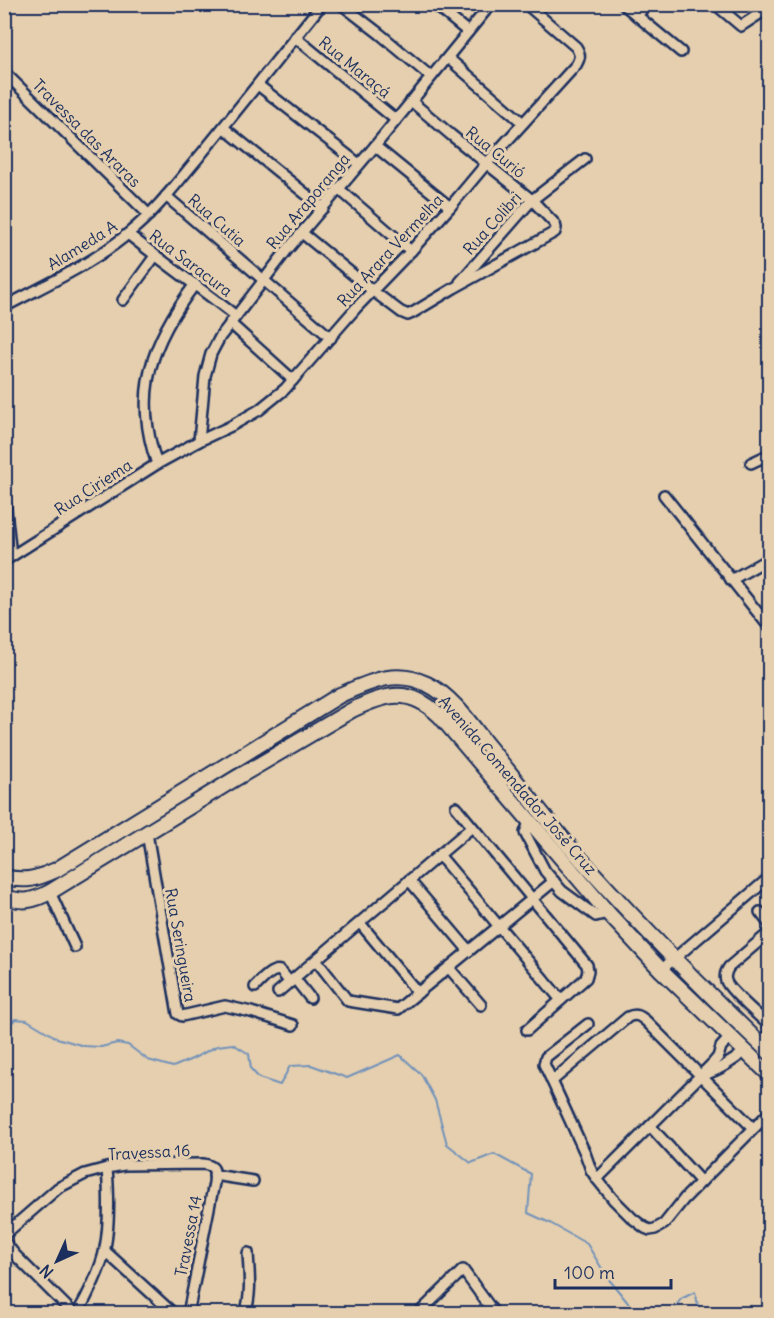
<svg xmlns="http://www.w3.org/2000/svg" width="774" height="1318" viewBox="0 0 774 1318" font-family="Delius,sans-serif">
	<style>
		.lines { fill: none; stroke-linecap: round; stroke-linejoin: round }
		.stream { stroke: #7392ba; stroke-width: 2 }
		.street-casing { stroke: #1b2f5e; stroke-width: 14 }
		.secondary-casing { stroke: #1b2f5e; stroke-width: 18 }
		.street { stroke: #e5cfae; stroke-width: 9 }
		.secondary { stroke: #e5cfae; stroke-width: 14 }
		.labels { text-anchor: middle; stroke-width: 6; stroke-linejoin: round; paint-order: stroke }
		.street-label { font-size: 16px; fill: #1b2f5e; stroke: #e5cfae }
	</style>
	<rect width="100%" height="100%" fill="#e5cfae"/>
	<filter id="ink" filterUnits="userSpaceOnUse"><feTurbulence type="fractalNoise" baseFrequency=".0167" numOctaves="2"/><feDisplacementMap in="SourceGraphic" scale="12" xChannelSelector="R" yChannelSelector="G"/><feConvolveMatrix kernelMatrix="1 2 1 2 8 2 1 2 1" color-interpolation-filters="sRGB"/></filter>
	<g filter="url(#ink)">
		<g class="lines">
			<g class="stream">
				<path d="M 4,1032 L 15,1019 L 27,1020 L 57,1038 L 84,1046 L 101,1047 L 117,1043 L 128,1045 L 148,1060 L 173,1067 L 192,1059 L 217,1046 L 233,1044 L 249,1054 L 251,1069 L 259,1078 L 280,1085 L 290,1066 L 311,1065 L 347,1078 L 400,1055 L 421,1074 L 435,1100 L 447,1144 L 471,1163 L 494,1154 L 531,1174 L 528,1213 L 550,1223 L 587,1244 L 607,1277 L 637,1314"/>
				<path d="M 4,1055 L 6,1061 L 4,1082"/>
				<path d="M 670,1314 L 681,1299 L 695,1292 L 700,1314"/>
			</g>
			<defs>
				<g id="street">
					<path d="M 341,4 L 380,34 L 431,77"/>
					<path d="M 434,4 L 468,32"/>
					<path d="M 623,4 L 681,52"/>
					<path d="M 715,4 L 741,26 L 770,7"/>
					<path d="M 637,16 L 646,4"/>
					<path d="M 295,37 L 396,120"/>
					<path d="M 448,58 L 523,123"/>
					<path d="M 4,72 L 149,215"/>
					<path d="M 258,85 L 359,164"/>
					<path d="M 224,128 L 323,208"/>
					<path d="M 375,146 L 450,207"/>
					<path d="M 339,189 L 411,251"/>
					<path d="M 166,196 L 331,338"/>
					<path d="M 302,233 L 373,291 L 401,312 L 408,315 L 414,312 L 454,288 L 555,232 L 556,228 L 555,224 L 532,200 L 451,135 L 411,101"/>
					<path d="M 128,234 C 163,262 200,288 236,316"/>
					<path d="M 460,282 L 532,200 L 585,159"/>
					<path d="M 123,300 L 155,256"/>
					<path d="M 4,307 C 47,284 93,264 130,232 C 156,211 176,184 198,158 C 240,107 280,56 322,4"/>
					<path d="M 230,323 L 293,380"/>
					<path d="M 199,441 L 205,376 L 211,354 L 220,337 L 287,250 L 375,146 L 491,4"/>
					<path d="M 751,463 L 770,454"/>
					<path d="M 157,464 C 132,393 152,341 195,284"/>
					<path d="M 4,491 L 11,556"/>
					<path d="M 664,495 L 770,628"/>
					<path d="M 4,561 L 157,464 L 199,441 L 231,426 L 259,410 L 285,389 L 356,308 L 411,251 L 450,207 L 486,164 L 576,65 C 580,58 581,55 576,47 L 526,4"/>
					<path d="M 731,580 L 770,558"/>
					<path d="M 456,807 L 587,965 L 588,971 L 586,978 L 527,1030"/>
					<path d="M 529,822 L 525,833 L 545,871 L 562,891 L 596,916 L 608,913"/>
					<path d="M 147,833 L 178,1014 L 182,1016 L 225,1006 L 251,1012 L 293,1025"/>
					<path d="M 439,855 L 561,1000"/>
					<path d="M 409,880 L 469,951"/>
					<path d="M 50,892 L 75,947"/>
					<path d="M 760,912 L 770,925"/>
					<path d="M 360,923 L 418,993"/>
					<path d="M 770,932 L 729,967 C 726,971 724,975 726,981 C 728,989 761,1018 770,1026"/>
					<path d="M 316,960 L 348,1001 L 398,1009 L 554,881"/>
					<path d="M 449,968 L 481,1005"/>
					<path d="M 661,970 L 770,877"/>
					<path d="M 295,979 L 310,998"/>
					<path d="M 255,987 C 260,982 272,968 280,971 C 283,973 287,979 290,983"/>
					<path d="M 278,992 L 472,827"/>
					<path d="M 765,1038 L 770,1033"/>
					<path d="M 703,1075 C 717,1071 734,1061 745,1051"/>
					<path d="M 552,1081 L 544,1064 L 546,1057 L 588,1024"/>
					<path d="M 650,1126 L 701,1182"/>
					<path d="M 753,1128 L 646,1021 C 640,1016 636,1013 628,1017 L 552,1081 L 585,1153 L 591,1170 L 597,1179 L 613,1199 L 632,1218 L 645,1228 L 650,1230 L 655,1229 L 664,1224 L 684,1199 L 770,1112"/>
					<path d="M 214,1175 L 253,1181"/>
					<path d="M 597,1179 L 713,1063 L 718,1057 L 721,1047 L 730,1037"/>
					<path d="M 4,1235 L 58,1188 L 85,1174 L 107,1168 L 124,1165 L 203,1164 C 216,1166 215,1171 214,1183 L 188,1314"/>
					<path d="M 4,1241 L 15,1255 L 74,1314"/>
					<path d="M 105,1251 L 174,1314"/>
					<path d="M 77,1314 C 87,1297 102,1267 105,1248 C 110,1222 109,1194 107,1168"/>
					<path d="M 245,1314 C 252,1294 249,1273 248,1253"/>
					<path d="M 418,1314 L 463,1270 L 495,1314"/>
				</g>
				<g id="secondary">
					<path d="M 4,877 C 26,882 36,879 56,870 L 340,695 C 370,682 395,669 427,684 C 452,696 470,723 487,745 C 515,779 542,814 570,847 C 633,919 701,987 770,1053"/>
					<path d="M 4,897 C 24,903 33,901 50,892 L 233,780 L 352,710 C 387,693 410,687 440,716 L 608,913 L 661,970 L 770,1075"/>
				</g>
			</defs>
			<use href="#street" class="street-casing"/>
			<use href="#secondary" class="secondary-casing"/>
			<use href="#street" class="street"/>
			<use href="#secondary" class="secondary"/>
		</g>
	</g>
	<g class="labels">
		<g class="street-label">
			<text transform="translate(355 67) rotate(39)" y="6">Rua Maraçá</text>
			<text transform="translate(87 133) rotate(45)" y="6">Travessa das Araras</text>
			<text transform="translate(496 152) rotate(39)" y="6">Rua Curió</text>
			<text transform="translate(308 201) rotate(-50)" y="6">Rua Araporanga</text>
			<text transform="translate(217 220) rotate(41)" y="6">Rua Cutia</text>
			<text transform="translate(492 223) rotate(-48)" y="6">Rua Colibri</text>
			<text transform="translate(82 245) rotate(-32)" y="6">Alameda A</text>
			<text transform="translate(390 250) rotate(-47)" y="6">Rua Arara Vermelha</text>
			<text transform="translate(191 263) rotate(37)" y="6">Rua Saracura</text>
			<text transform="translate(93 487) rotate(-33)" y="6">Rua Ciriema</text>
			<text transform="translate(518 785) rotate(49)" y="6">Avenida Comendador José Cruz</text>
			<text transform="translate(181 945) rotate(80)" y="6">Rua Seringueira</text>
			<text transform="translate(149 1152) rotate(-3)" y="6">Travessa 16</text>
			<text transform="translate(188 1236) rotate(-79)" y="6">Travessa 14</text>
		</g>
	</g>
	<rect width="774" height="1318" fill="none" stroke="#e5cfae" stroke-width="24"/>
	<rect x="12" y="12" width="750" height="1294" fill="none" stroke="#1b2f5e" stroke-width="2" filter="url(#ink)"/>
	<g transform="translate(57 1261) rotate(225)" stroke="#e5cfae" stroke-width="4.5" paint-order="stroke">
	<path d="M0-4.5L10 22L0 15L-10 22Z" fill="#1b2f5e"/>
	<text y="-9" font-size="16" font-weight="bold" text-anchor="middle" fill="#1b2f5e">N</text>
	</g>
	<path d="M555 1279v9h116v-9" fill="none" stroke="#1b2f5e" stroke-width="3"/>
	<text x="564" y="1279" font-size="18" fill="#1b2f5e" stroke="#e5cfae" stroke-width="4.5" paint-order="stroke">100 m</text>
</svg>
